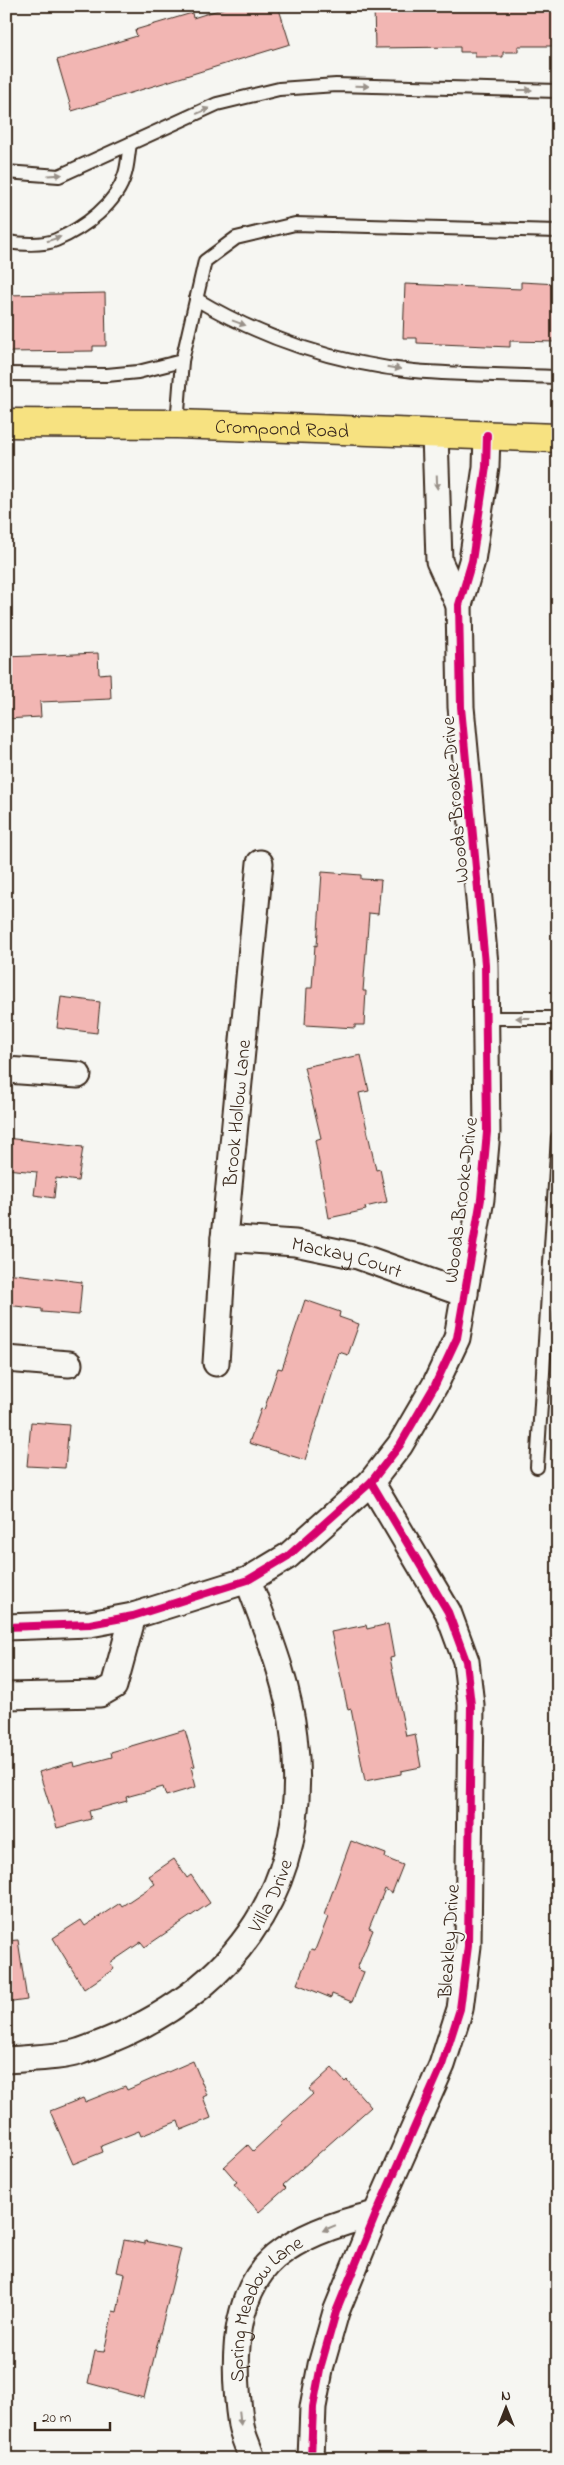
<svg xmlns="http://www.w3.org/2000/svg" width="564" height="2465" viewBox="0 0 564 2465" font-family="'Indie Flower',sans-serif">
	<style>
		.building { fill: #f2b6b3; stroke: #3b2a1e }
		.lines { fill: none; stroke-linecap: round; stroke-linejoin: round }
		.lane-casing { stroke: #3b2a1e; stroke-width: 16 }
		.street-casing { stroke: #3b2a1e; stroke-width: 29 }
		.primary-casing { stroke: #3b2a1e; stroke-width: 31 }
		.lane { stroke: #f6f6f2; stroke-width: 12 }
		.street { stroke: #f6f6f2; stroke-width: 25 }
		.primary { stroke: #f7e281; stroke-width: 28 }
		.cycleway-casing { stroke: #f6f6f2; stroke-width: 11 }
		.cycleway { stroke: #d6006c; stroke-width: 8 }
		.oneway { fill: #989088 }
		.labels { text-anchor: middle; stroke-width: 4; stroke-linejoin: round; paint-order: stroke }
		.street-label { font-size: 20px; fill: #3b2a1e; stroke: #f6f6f2 }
	</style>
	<rect width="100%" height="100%" fill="#f6f6f2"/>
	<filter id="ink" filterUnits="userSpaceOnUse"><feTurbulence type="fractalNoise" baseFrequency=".02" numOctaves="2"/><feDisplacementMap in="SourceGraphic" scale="10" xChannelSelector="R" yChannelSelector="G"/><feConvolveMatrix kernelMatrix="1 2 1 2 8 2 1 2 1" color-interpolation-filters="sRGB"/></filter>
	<g filter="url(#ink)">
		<g class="building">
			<path d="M 231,6 L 278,6 L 290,44 L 72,111 L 57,60 L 137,36 L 135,30 L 192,13 L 193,18 Z"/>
			<path d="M 374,6 L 558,6 L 558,46 L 518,46 L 518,52 L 503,52 L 503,57 L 475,57 L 475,52 L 460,52 L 460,47 L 375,48 Z"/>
			<path d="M 521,282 L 558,284 L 558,342 L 510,341 L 510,347 L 417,343 L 417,338 L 403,338 L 405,284 L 521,289 Z"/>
			<path d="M 105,293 L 106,346 L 93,346 L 93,351 L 6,352 L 6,295 Z"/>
			<path d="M 98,653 L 99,674 L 110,673 L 111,699 L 40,702 L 41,717 L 6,719 L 6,657 Z"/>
			<path d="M 322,872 L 361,875 L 361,879 L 381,880 L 378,914 L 369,913 L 363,991 L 366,991 L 364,1025 L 355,1025 L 355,1028 L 305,1025 L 307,988 L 312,988 L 315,945 L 317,946 Z"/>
			<path d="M 61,997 L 100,1002 L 97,1033 L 57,1028 Z"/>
			<path d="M 361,1055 L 369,1091 L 359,1093 L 376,1170 L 380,1169 L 387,1202 L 365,1207 L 366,1210 L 329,1218 L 315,1140 L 321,1138 L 304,1067 Z"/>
			<path d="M 6,1138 L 83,1147 L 78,1181 L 56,1178 L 54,1198 L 34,1195 L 37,1172 L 6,1169 Z"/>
			<path d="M 6,1273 L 82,1282 L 79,1315 L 42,1312 L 42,1309 L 6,1305 Z"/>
			<path d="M 305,1300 L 340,1312 L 339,1317 L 359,1324 L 348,1355 L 339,1352 L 305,1460 L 249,1443 L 261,1409 L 264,1410 L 278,1368 L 282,1369 Z"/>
			<path d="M 31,1422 L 69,1425 L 65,1468 L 27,1466 Z"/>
			<path d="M 388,1624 L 394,1657 L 390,1658 L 406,1736 L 415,1734 L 421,1767 L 401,1771 L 401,1774 L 365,1781 L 351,1709 L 348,1710 L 331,1632 L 366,1625 L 367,1629 Z"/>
			<path d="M 185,1730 L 195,1766 L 191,1767 L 196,1787 L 166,1796 L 163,1787 L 126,1797 L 127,1801 L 89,1811 L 91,1819 L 57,1828 L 39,1772 L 73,1762 L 74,1767 L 112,1757 L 111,1752 Z"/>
			<path d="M 351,1841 L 386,1854 L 385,1858 L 403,1865 L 392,1893 L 385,1889 L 369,1928 L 373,1930 L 357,1969 L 364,1972 L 352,2002 L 332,1994 L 331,1998 L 297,1984 L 311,1949 L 315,1950 L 328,1917 L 324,1915 Z"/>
			<path d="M 174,1859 L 187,1878 L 191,1875 L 210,1903 L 145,1947 L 141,1942 L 110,1963 L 114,1969 L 84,1989 L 53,1938 L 81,1920 L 85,1926 L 120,1903 L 122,1906 L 155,1884 L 149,1876 Z"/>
			<path d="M 18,1940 L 27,2000 L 6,2003 L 6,1941 Z"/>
			<path d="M 193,2061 L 207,2095 L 203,2097 L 211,2118 L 181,2130 L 178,2121 L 141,2136 L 139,2131 L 101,2146 L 103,2152 L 73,2164 L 50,2111 L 83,2098 L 85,2102 L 125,2086 L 127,2090 Z"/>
			<path d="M 332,2068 L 345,2082 L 347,2080 L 371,2107 L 283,2185 L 286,2188 L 259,2212 L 234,2184 L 237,2182 L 224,2167 L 248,2145 L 253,2151 L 282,2124 L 281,2123 L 313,2094 L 309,2089 Z"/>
			<path d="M 124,2240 L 145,2244 L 145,2241 L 181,2249 L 144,2398 L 88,2383 L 95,2351 L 104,2352 L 113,2311 L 117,2312 L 125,2274 L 117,2272 Z"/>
		</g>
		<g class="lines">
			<defs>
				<g id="lane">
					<path d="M 6,172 L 59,176 L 217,104 L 279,89 L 336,85 L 558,91"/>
					<path d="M 6,242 C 21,244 42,246 56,240 C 84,228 117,204 125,174 C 128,165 128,154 130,144"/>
					<path d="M 196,299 C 261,338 338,364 414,371 C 461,375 510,375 558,377"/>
					<path d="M 6,374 L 107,375 L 138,372 L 182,361"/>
					<path d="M 177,424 L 182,361 L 205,261 L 236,238 L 295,224 L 558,231"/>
					<path d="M 487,1018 L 558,1018"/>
					<path d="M 537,1467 L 558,1137"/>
				</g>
				<g id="street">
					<path d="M 435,434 L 439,561 L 459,605"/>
					<path d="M 6,1070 L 78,1075"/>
					<path id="s1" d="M 224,1238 L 295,1243 L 358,1256 L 465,1294"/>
					<path d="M 6,1359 L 69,1364"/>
					<path id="s2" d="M 216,1363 L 224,1238 L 260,863"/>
					<path d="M 6,1627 L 90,1624 L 133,1616 L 248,1580 L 288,1556 L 371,1482 L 400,1445 L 435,1385 L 457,1338 L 481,1199 L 487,1132 L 485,964 L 461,707 L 459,605 L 472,561 L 486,467 L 487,435"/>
					<path d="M 6,1696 L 100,1694 L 114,1686 L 133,1616"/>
					<path id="s3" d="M 6,2060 C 27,2058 63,2058 81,2051 C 227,2001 313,1894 294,1736 C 288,1681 267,1632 248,1580"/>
					<path id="s4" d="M 252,2459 C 249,2448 243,2437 241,2426 C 233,2372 230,2296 275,2257 C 303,2234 341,2222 376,2214"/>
					<path d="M 311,2459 L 313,2407 L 321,2365 L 336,2312 L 376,2214 L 442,2065 L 460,2009 L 468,1946 L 471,1705 L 466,1661 L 448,1612 L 371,1482"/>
				</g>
				<g id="primary">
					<path id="s5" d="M 6,423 L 177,424 L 558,438"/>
				</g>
			</defs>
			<use href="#lane" class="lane-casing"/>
			<use href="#street" class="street-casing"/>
			<use href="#primary" class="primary-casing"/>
			<use href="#lane" class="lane"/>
			<use href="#street" class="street"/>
			<use href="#primary" class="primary"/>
			<defs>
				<g id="cycleway">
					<path d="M 6,1627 L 90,1624 L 133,1616 L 248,1580 L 288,1556 L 371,1482 L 400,1445 L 435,1385 L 457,1338 L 481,1199 L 487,1132 L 485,964 L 461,707 L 459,605 L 472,561 L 486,467 L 487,435"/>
					<path d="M 311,2459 L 313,2407 L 321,2365 L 336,2312 L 376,2214 L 442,2065 L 460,2009 L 468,1946 L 471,1705 L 466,1661 L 448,1612 L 371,1482"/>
				</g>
			</defs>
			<use href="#cycleway" class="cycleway-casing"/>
			<use href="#cycleway" class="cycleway"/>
		</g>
		<defs><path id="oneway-solid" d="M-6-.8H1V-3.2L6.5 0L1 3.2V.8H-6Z" transform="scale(1.25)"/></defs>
		<g class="oneway">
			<use href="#oneway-solid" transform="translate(362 86) rotate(2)"/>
			<use href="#oneway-solid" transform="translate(525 90)"/>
			<use href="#oneway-solid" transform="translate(203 111) rotate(-24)"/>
			<use href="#oneway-solid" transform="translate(55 175) rotate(-4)"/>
			<use href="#oneway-solid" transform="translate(54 239) rotate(-18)"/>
			<use href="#oneway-solid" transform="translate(239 323) rotate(20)"/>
			<use href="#oneway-solid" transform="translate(394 368) rotate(10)"/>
			<use href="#oneway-solid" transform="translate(437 482) rotate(88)"/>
			<use href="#oneway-solid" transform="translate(523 1018) rotate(180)"/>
			<use href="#oneway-solid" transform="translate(329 2228) rotate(157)"/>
			<use href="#oneway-solid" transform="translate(240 2418) rotate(84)"/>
		</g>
	</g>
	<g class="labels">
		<g class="street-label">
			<text dy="7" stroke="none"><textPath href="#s5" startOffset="276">Crompond Road</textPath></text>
			<text transform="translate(454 800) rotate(-95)" y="7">Woods Brooke Drive</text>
			<text dy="7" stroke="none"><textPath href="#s2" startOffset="251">Brook Hollow Lane</textPath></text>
			<text transform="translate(460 1200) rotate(-83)" y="7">Woods Brooke Drive</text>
			<text dy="7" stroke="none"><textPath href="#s1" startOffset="125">Mackay Court</textPath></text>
			<text dy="7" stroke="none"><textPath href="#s3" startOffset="328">Villa Drive</textPath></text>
			<text transform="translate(448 1941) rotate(-86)" y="7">Bleakley Drive</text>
			<text dy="7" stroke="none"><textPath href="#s4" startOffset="162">Spring Meadow Lane</textPath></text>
		</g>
	</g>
	<rect width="564" height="2465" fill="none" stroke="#f6f6f2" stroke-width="25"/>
	<rect x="12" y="12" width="539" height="2440" fill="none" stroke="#3b2a1e" stroke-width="2" filter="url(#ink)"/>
	<g transform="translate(506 2408)" stroke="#f6f6f2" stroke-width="4" paint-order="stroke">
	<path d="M0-4L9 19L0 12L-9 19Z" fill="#3b2a1e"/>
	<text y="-8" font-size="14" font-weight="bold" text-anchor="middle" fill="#3b2a1e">N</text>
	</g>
	<path d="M35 2422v8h75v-8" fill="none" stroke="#3b2a1e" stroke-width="2.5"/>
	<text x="42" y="2422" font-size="15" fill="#3b2a1e" stroke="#f6f6f2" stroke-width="4" paint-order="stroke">20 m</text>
</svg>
